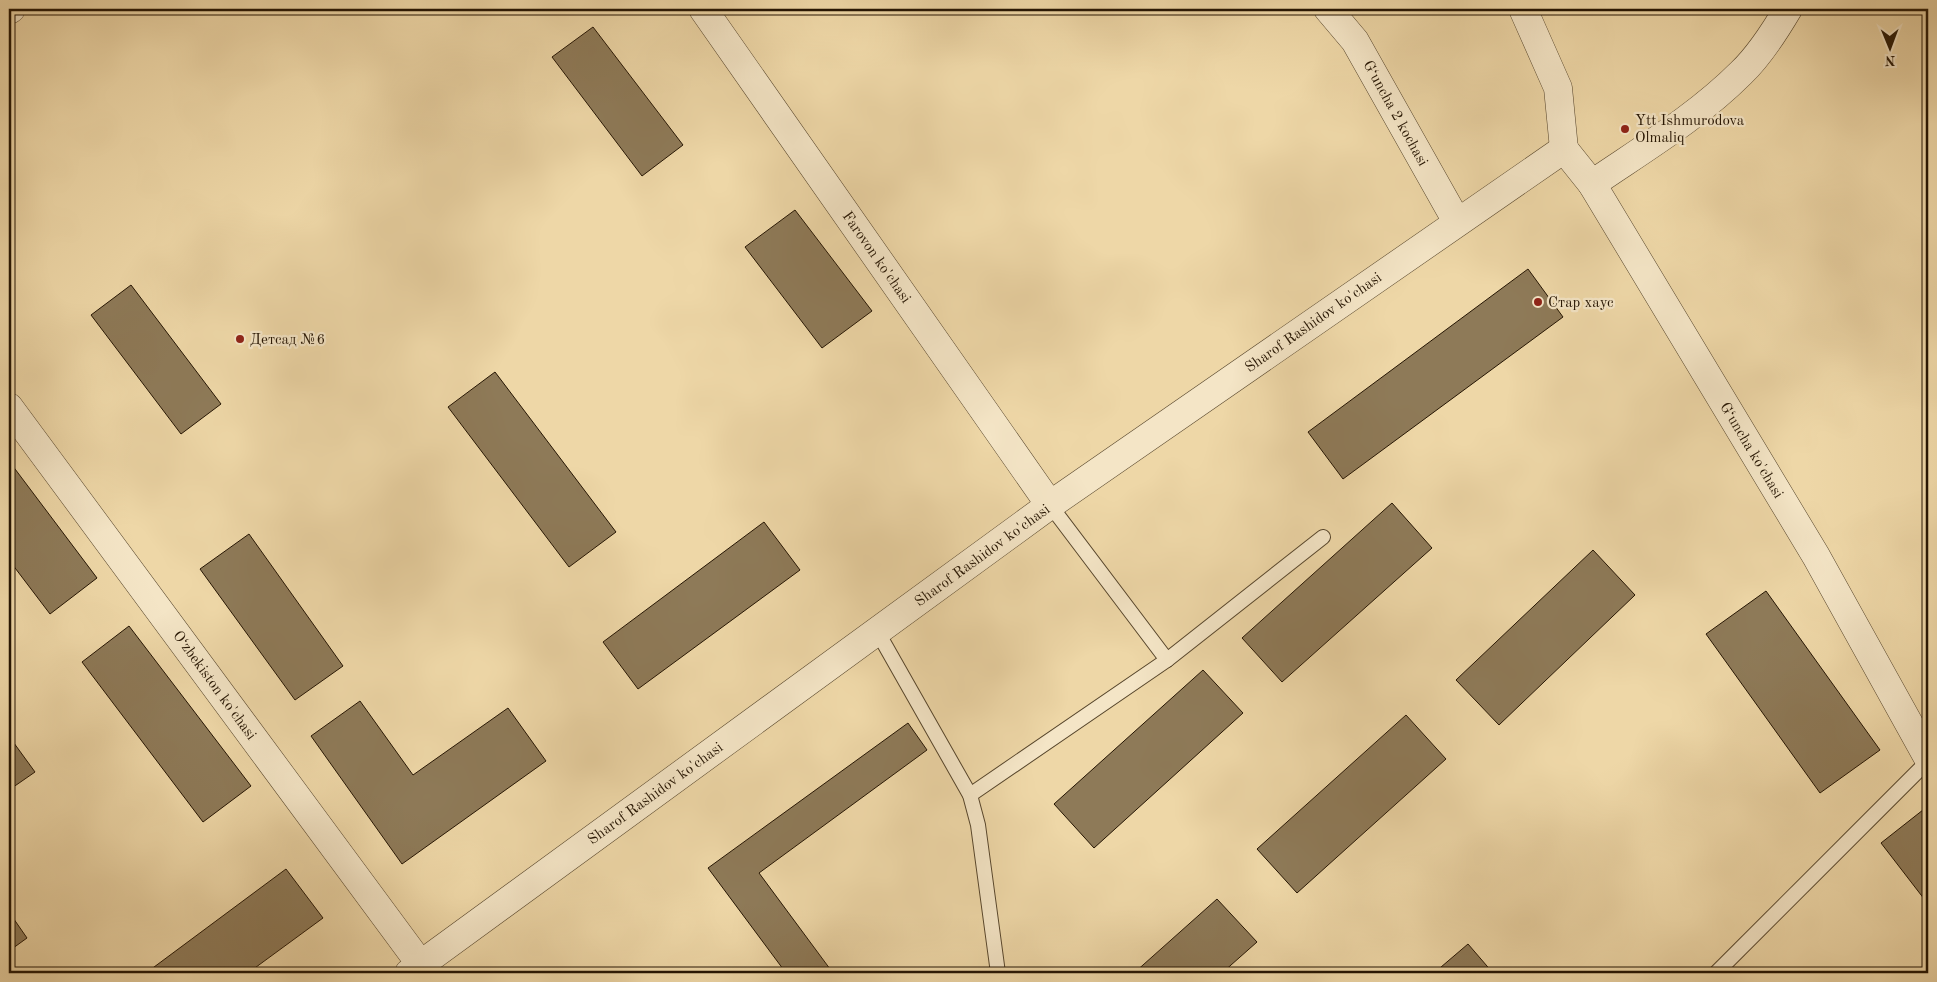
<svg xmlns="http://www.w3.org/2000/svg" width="1937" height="982" viewBox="0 0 1937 982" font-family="'Old Standard TT',serif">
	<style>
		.building { fill: #8e7a58; stroke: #251503 }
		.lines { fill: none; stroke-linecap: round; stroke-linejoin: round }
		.lane-casing { stroke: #57462c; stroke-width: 16 }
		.street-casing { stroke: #57462c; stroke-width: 29 }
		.lane { stroke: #f4e5c6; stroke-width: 14 }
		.street { stroke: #f4e5c6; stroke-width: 28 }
		.poi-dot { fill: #8f2418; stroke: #f4e5c6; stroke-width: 2 }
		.labels { text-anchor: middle; stroke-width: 4.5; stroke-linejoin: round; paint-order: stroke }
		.street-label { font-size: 15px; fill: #251503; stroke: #f4e5c6 }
		.poi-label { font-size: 15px; fill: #251503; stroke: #f4e5c6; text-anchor: start }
	</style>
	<rect width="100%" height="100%" fill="#eed7a7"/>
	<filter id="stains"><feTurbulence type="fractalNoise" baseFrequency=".004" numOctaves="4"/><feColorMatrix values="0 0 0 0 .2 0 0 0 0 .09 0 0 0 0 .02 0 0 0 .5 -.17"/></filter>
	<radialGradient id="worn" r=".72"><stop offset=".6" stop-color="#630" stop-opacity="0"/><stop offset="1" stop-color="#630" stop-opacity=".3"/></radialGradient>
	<g class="building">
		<path d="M 593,27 L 683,145 L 642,176 L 552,57 Z"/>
		<path d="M 795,210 L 872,311 L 822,348 L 745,247 Z"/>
		<path d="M 1528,269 L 1563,317 L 1343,479 L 1308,432 Z"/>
		<path d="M 131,285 L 221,404 L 181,434 L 91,315 Z"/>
		<path d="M 495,372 L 616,532 L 569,567 L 448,407 Z"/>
		<path d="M 9,461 L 97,578 L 50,614 L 9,560 Z"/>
		<path d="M 1392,503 L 1432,548 L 1282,682 L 1242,638 Z"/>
		<path d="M 764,522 L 800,570 L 638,689 L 603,642 Z"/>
		<path d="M 249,534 L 343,666 L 295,700 L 200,569 Z"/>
		<path d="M 1593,550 L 1635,595 L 1499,725 L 1456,680 Z"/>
		<path d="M 1766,591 L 1880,750 L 1820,793 L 1706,634 Z"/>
		<path d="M 129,626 L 251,786 L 203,822 L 82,662 Z"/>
		<path d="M 1203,670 L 1243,713 L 1094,848 L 1054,804 Z"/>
		<path d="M 360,701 L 413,775 L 508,708 L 546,761 L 402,864 L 311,736 Z"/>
		<path d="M 1406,715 L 1446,759 L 1297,893 L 1257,849 Z"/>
		<path d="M 908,723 L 927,750 L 759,873 L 833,973 L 786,973 L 708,868 Z"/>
		<path d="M 11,739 L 35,772 L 9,790 L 9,740 Z"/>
		<path d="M 1928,806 L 1928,904 L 1881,843 Z"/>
		<path d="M 286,869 L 323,918 L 248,973 L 146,973 Z"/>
		<path d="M 1217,899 L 1257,942 L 1222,973 L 1134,973 Z"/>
		<path d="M 9,912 L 27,938 L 9,951 Z"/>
		<path d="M 1468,944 L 1493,973 L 1434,973 Z"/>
	</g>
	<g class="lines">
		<defs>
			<g id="lane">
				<path d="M 1050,505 L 1167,660"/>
				<path d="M 877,631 L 970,795 L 978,825 L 998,973"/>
				<path d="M 970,795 L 1167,660 L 1323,537"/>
				<path d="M 1716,973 L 1928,761"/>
			</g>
			<g id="street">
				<path d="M 703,9 L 1050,505"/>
				<path d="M 1328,9 L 1355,41 L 1457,222"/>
				<path d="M 1523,9 L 1558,88 L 1564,149"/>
				<path d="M 9,10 L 11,9"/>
				<path d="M 1564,149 L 1592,184 L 1816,556 L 1928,758"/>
				<path d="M 1592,184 C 1643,149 1697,117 1741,73 C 1760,55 1775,31 1788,9"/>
				<path d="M 9,407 L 427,973"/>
				<path d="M 409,973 L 1050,505 L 1564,149"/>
			</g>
		</defs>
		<use href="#lane" class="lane-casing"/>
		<use href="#street" class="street-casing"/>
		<use href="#lane" class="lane"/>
		<use href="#street" class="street"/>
	</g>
	<g class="poi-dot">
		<circle cx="1625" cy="129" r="5"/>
		<circle cx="1538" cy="302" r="5"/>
		<circle cx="240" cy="339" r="5"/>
	</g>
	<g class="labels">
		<g class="street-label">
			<text transform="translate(1396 113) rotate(61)" y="5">G‘uncha 2 kochasi</text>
			<text transform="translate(877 257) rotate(55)" y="5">Farovon ko'chasi</text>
			<text transform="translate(1313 322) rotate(-35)" y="5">Sharof Rashidov ko'chasi</text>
			<text transform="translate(1752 450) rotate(59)" y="5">G‘uncha ko'chasi</text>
			<text transform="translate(982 555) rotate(-36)" y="5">Sharof Rashidov ko'chasi</text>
			<text transform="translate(215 685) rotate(54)" y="5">O‘zbekiston ko'chasi</text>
			<text transform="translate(655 793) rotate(-36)" y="5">Sharof Rashidov ko'chasi</text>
		</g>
		<g class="poi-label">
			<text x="1635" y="125">Ytt Ishmurodova<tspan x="1635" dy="17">Olmaliq</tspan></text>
			<text x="1548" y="307">Стар хаус</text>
			<text x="250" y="344">Детсад №6</text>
		</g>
	</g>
	<rect width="1937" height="982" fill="none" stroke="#eed7a7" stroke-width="30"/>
	<rect x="10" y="10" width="1917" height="962" fill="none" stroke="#251503" stroke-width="2.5"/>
	<rect x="15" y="15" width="1907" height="952" fill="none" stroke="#251503"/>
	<g transform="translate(1890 48) rotate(179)" stroke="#f4e5c6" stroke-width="4" paint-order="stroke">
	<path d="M0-4L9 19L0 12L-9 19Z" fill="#251503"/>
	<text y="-8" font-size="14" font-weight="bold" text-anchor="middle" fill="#251503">N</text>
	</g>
	<rect width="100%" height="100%" filter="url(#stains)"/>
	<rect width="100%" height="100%" fill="url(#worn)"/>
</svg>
